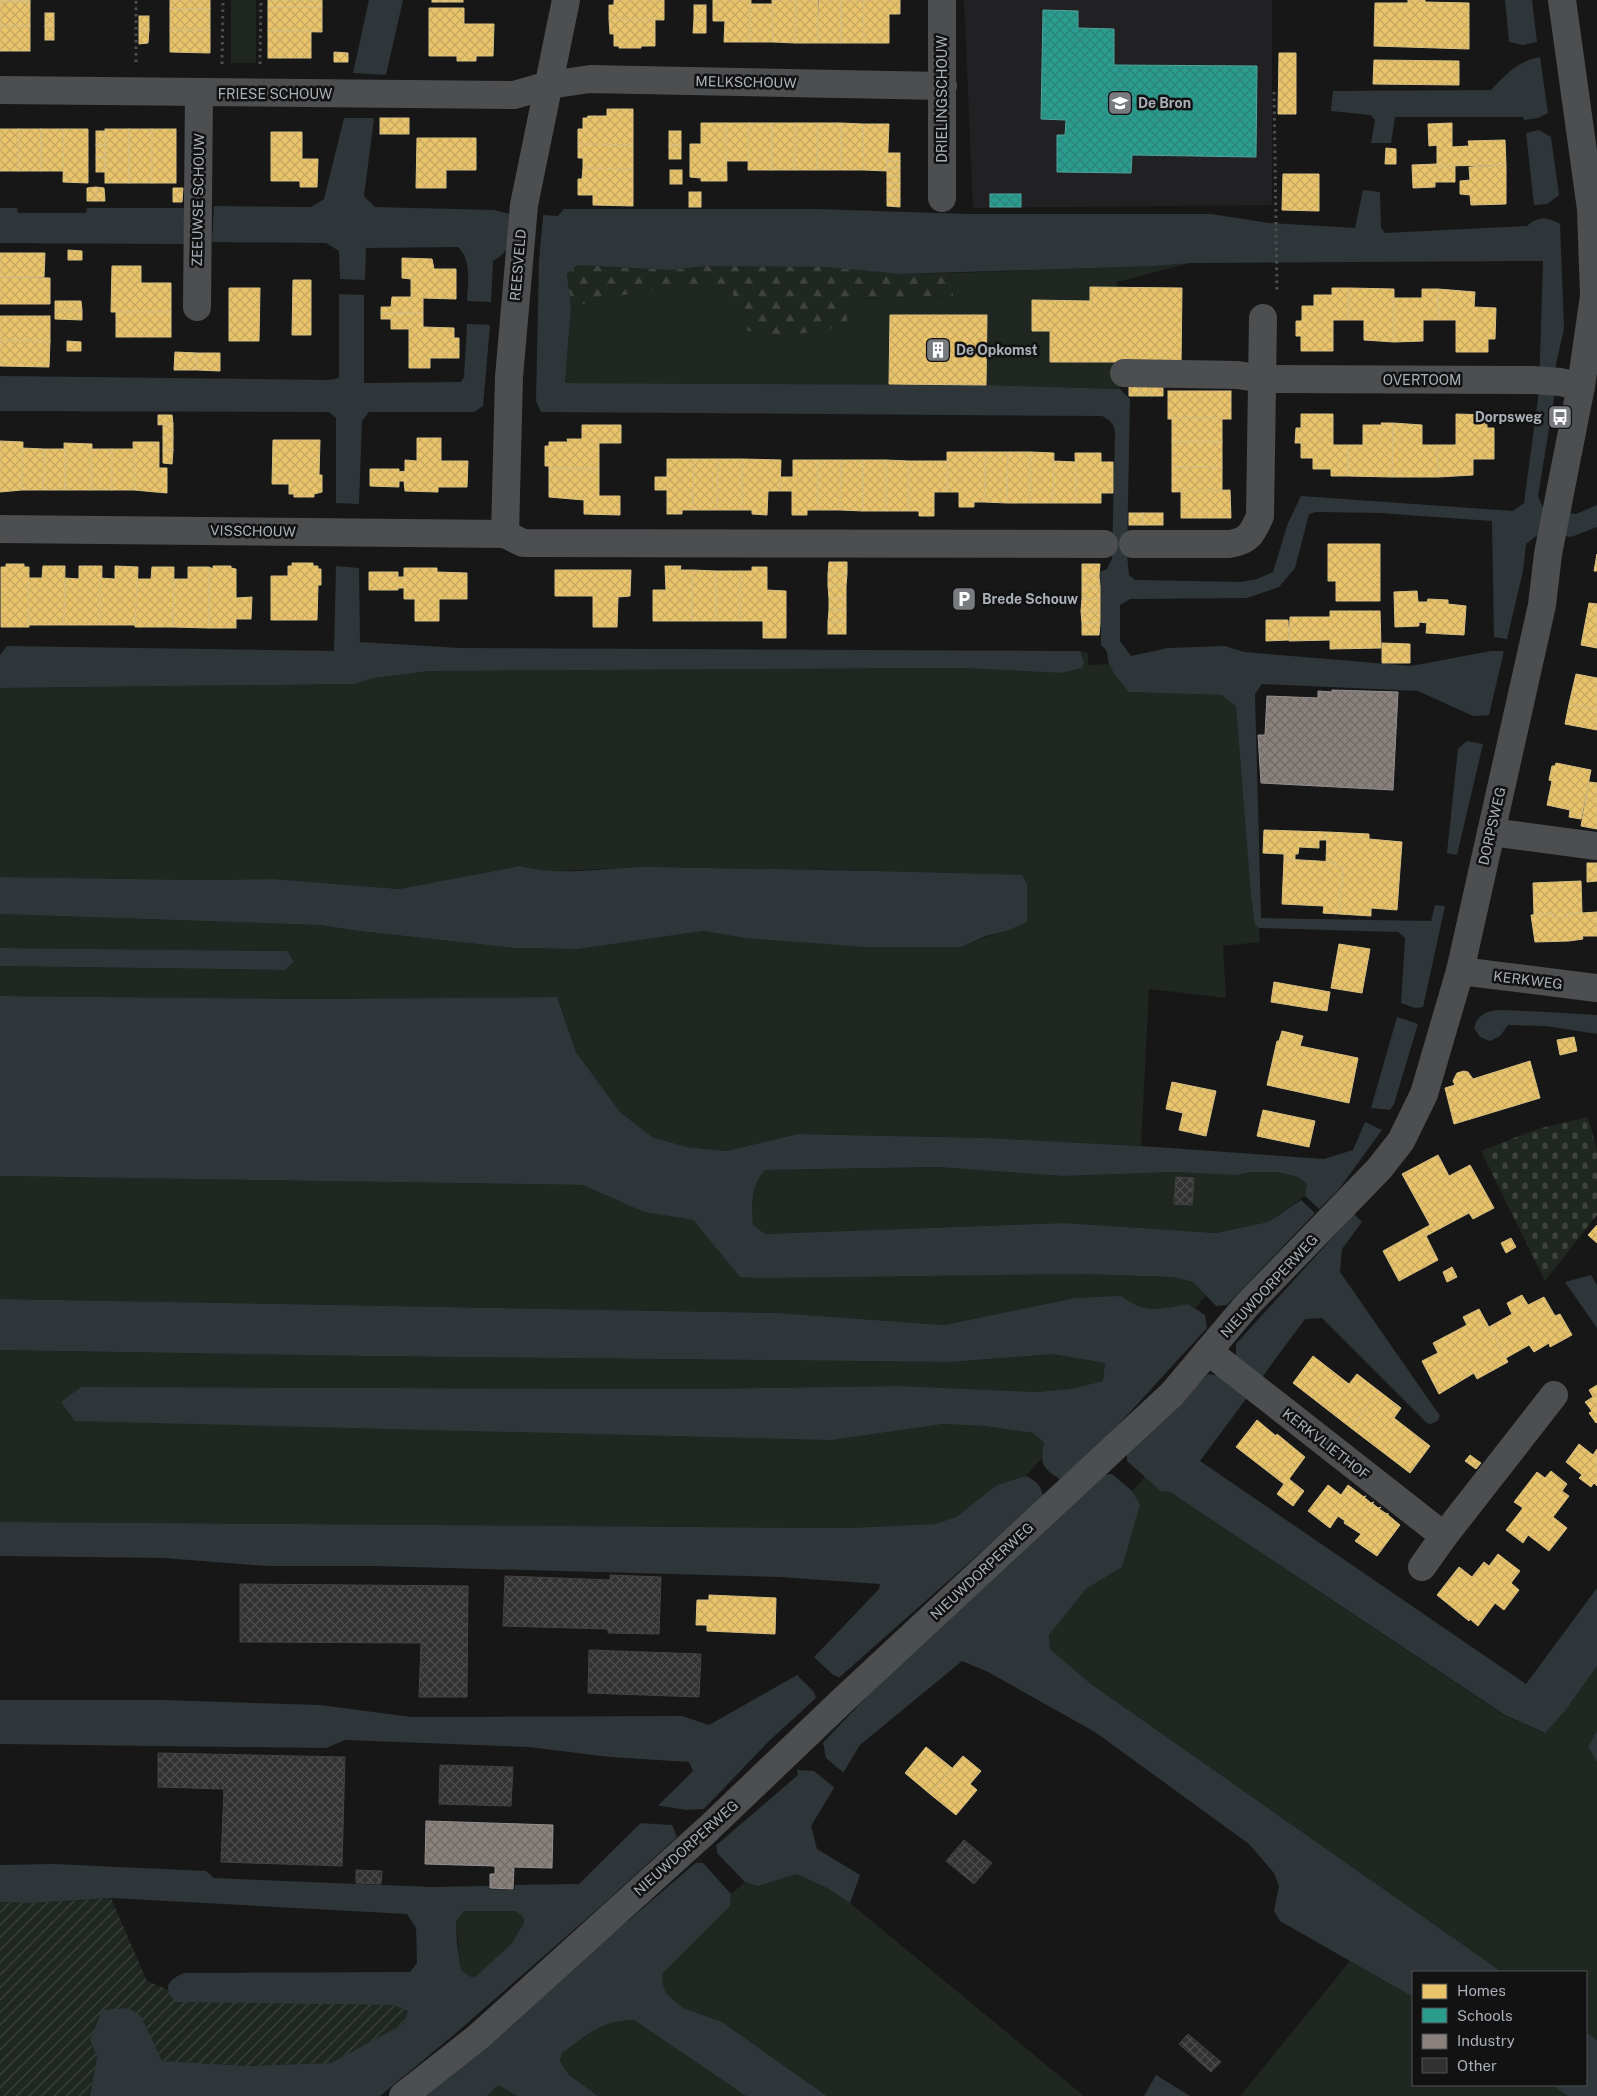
<svg xmlns="http://www.w3.org/2000/svg" width="1597" height="2096" viewBox="0 0 1597 2096" font-family="'Public Sans',sans-serif">
	<style>
		.built { fill: #212123 }
		.green { fill: #202620 }
		.forest { fill: url(#forest-firs) }
		.cemetery { fill: url(#cemetery-stones) }
		.garden { fill: url(#garden-furrows) }
		.water { fill: #2e363a; fill-rule: evenodd }
		.pier { fill: #171718 }
		.homes { fill: url(#homes-cross-hatch); stroke: #d6be81 }
		.schools { fill: url(#schools-cross-hatch); stroke: #50a39b }
		.industry { fill: url(#industry-cross-hatch); stroke: #948f8e }
		.building { fill: url(#building-cross-hatch); stroke: #404244 }
		.lines { fill: none; stroke-linecap: round; stroke-linejoin: round }
		.path { stroke: #4d4f51; stroke-width: 3; stroke-dasharray: 2.5 4; stroke-linecap: butt }
		.minor { stroke: #4c4e50; stroke-width: 28 }
		.tertiary { stroke: #4c4e50; stroke-width: 28 }
		.labels { text-anchor: middle; stroke-width: 5; stroke-linejoin: round; paint-order: stroke }
		.street-label { font-size: 14px; fill: #aab0b7; stroke: #121213 }
		.poi-label { font-size: 14px; font-weight: bold; fill: #aab0b7; stroke: #121213; text-anchor: start }
	</style>
	<defs>
		<pattern id="forest-firs" width="22" height="20" patternUnits="userSpaceOnUse" patternTransform="scale(1.25)"><rect width="22" height="20" fill="#202620"/><path d="M5 1l3.5 6h-7zM16 11l3.5 6h-7z" fill="#3e433e"/></pattern>
		<pattern id="cemetery-stones" width="16" height="16" patternUnits="userSpaceOnUse" patternTransform="scale(1.25)"><rect width="16" height="16" fill="#202620"/><path d="M2 7V4a2 2 0 0 1 4 0v3zM10 15v-3a2 2 0 0 1 4 0v3z" fill="#3e433e"/></pattern>
		<pattern id="garden-furrows" width="10" height="10" patternUnits="userSpaceOnUse" patternTransform="scale(1.25)"><rect width="10" height="10" fill="#202620"/><path d="M-1 1l2-2M0 10L10 0M9 11l2-2" fill="none" stroke="#3e433e"/></pattern>
		<pattern id="homes-cross-hatch" width="8" height="8" patternUnits="userSpaceOnUse" patternTransform="scale(1.25)"><rect width="8" height="8" fill="#e9c46a"/><path d="M0 0l8 8M0 8l8-8" fill="none" stroke="#c5a760"/></pattern>
		<pattern id="schools-cross-hatch" width="8" height="8" patternUnits="userSpaceOnUse" patternTransform="scale(1.25)"><rect width="8" height="8" fill="#2a9d8f"/><path d="M0 0l8 8M0 8l8-8" fill="none" stroke="#2c8379"/></pattern>
		<pattern id="industry-cross-hatch" width="8" height="8" patternUnits="userSpaceOnUse" patternTransform="scale(1.25)"><rect width="8" height="8" fill="#8a817c"/><path d="M0 0l8 8M0 8l8-8" fill="none" stroke="#706a67"/></pattern>
		<pattern id="building-cross-hatch" width="8" height="8" patternUnits="userSpaceOnUse" patternTransform="scale(1.25)"><rect width="8" height="8" fill="#323233"/><path d="M0 0l8 8M0 8l8-8" fill="none" stroke="#4d4d4e"/></pattern>
	</defs>
	<rect width="100%" height="100%" fill="#171718"/>
	<path class="built" d="M 964,0 L 1272,0 L 1272,205 L 973,208 Z"/>
	<g class="green">
		<rect x="231" y="0" width="25" height="63"/>
		<path d="M 1191,263 L 1117,282 L 1117,287 L 1090,287 L 1090,301 L 1032,300 L 1050,331 L 1050,362 L 1118,362 L 1120,389 L 986,385 L 565,383 L 571,307 L 642,291 L 731,286 L 850,299 L 953,296 L 951,273 L 1155,266 Z"/>
		<path d="M 1080,651 L 1088,653 L 1088,665 L 1110,664 L 1120,682 L 1129,692 L 1222,695 L 1236,707 L 1251,896 L 1255,925 L 1259,928 L 1260,942 L 1223,946 L 1226,998 L 1149,989 L 1141,1146 L 986,1138 L 798,1134 L 726,1151 L 687,1147 L 652,1137 L 620,1112 L 576,1052 L 557,997 L 312,999 L 0,996 L 0,966 L 285,970 L 294,962 L 287,951 L 0,948 L 0,914 L 320,925 L 359,931 L 514,948 L 578,949 L 703,931 L 745,938 L 961,947 C 983,937 1005,932 1027,922 L 1027,884 L 1022,875 L 852,870 L 640,867 L 540,872 L 520,866 L 399,889 L 274,879 L 200,880 L 0,877 L 0,688 L 355,684 L 374,678 L 430,671 L 961,668 L 1061,673 L 1083,657 Z"/>
		<path d="M 937,1167 L 1063,1176 L 1174,1172 L 1236,1175 L 1253,1172 L 1277,1172 L 1298,1177 L 1307,1184 L 1305,1196 L 1268,1222 L 1216,1233 L 1064,1223 L 764,1234 L 753,1225 C 752,1204 750,1187 765,1170 Z"/>
		<path d="M 0,1176 L 583,1185 L 644,1212 L 693,1220 L 740,1277 L 1081,1274 L 1173,1277 L 1193,1282 L 1206,1296 L 1195,1308 L 1188,1304 L 1157,1310 L 1136,1308 L 1121,1297 L 1075,1298 L 944,1325 L 777,1313 L 0,1299 Z"/>
		<path d="M 0,1350 L 365,1356 L 951,1362 L 1053,1354 L 1105,1363 L 1103,1381 L 1070,1389 L 1037,1392 L 900,1386 L 698,1389 L 81,1387 L 832,1440 L 943,1424 L 984,1426 L 1033,1433 L 1044,1443 L 1041,1459 L 1026,1476 L 997,1485 L 956,1517 L 935,1524 L 848,1528 L 0,1522 Z"/>
		<path d="M 1145,1477 L 1160,1491 L 1170,1492 L 1504,1715 L 1544,1733 L 1565,1711 L 1597,1666 L 1597,1731 L 1588,1747 L 1597,1762 L 1597,2040 L 1586,2032 L 1586,1972 L 1502,1972 L 1091,1684 L 1050,1649 L 1049,1635 L 1086,1589 L 1122,1567 L 1132,1491 Z"/>
		<path d="M 797,1874 L 827,1888 L 850,1903 L 1084,2096 L 827,2096 L 722,2022 L 683,2008 L 666,1993 L 663,1985 L 662,1974 L 730,1906 L 731,1894 L 745,1882 L 759,1886 Z"/>
		<path d="M 464,1911 L 515,1911 L 523,1917 L 524,1923 L 511,1944 L 476,1976 L 471,1977 L 461,1970 L 456,1921 Z"/>
		<path d="M 1350,1961 L 1413,1997 L 1413,2085 L 1552,2085 L 1568,2096 L 1240,2096 Z"/>
		<path d="M 620,2020 L 634,2020 L 746,2096 L 598,2096 L 569,2075 L 560,2061 L 562,2053 L 603,2024 Z"/>
		<path d="M 498,2085 L 517,2096 L 487,2096 Z"/>
	</g>
	<path class="forest" d="M 578,265 L 671,270 L 705,266 L 826,267 L 901,274 L 951,273 L 953,296 L 850,299 L 846,326 L 787,336 L 742,330 L 731,286 L 642,291 L 571,307 L 567,274 Z"/>
	<path class="cemetery" d="M 1588,1117 L 1597,1150 L 1597,1215 L 1545,1281 L 1481,1151 L 1537,1129 Z"/>
	<path class="garden" d="M 111,1898 L 147,1981 L 169,1990 L 170,1996 L 393,2005 L 408,2011 L 403,2024 L 331,2063 L 250,2066 L 161,2061 L 141,2016 L 90,2040 L 97,2057 L 90,2096 L 0,2096 L 0,1902 L 29,1903 Z"/>
	<g class="water">
		<path d="M 369,0 L 403,0 L 386,75 L 353,73 Z"/>
		<path d="M 1505,0 L 1532,0 L 1537,42 L 1523,45 L 1509,42 Z"/>
		<path d="M 1540,57 L 1548,113 L 1538,118 L 1524,120 L 1523,117 L 1395,117 L 1391,143 L 1371,143 L 1375,120 L 1371,115 L 1331,111 L 1333,91 L 1491,90 C 1506,74 1518,61 1540,57 Z"/>
		<path d="M 344,118 L 374,118 L 364,196 L 375,207 L 494,210 L 510,214 C 510,237 515,248 493,261 L 491,302 L 467,301 C 468,283 472,261 458,247 L 366,248 L 365,280 L 340,279 L 339,251 L 326,243 L 212,242 L 214,206 L 311,207 L 324,199 Z"/>
		<path d="M 1539,130 L 1551,137 L 1559,195 L 1547,204 L 1534,205 L 1526,133 Z"/>
		<path d="M 1363,190 L 1380,192 L 1381,228 L 1385,233 L 1527,226 C 1539,216 1547,217 1560,224 L 1564,329 L 1556,364 L 1555,392 L 1538,496 L 1544,510 L 1576,514 L 1597,505 L 1597,527 L 1571,537 L 1541,532 L 1526,544 L 1523,571 L 1507,639 L 1494,637 L 1492,521 L 1379,513 L 1316,512 L 1309,514 L 1295,568 L 1279,587 L 1247,598 L 1130,599 L 1120,605 L 1120,641 L 1131,656 L 1168,648 L 1225,646 L 1244,652 L 1411,666 L 1491,651 L 1504,651 L 1489,715 L 1473,716 L 1418,691 L 1262,684 L 1255,694 L 1261,918 L 1431,921 L 1435,905 L 1445,906 L 1423,1007 L 1415,1008 L 1401,1003 L 1405,938 L 1398,932 L 1259,928 L 1255,925 L 1251,896 L 1236,707 L 1222,695 L 1129,692 C 1122,684 1115,676 1110,666 C 1106,656 1110,652 1101,645 L 1100,572 L 1107,569 L 1112,559 L 1115,433 C 1114,423 1110,420 1102,416 L 541,412 L 536,401 L 539,259 L 543,215 L 558,216 L 564,209 L 816,209 L 968,214 L 1211,214 L 1269,223 L 1355,228 ZM 1543,261 L 1539,391 L 1524,503 L 1513,511 L 1301,496 L 1288,523 L 1273,572 L 1257,579 L 1241,582 L 1135,580 L 1129,575 L 1127,554 L 1130,399 L 1120,389 L 986,385 L 565,383 L 571,307 L 567,274 L 578,265 L 671,270 L 705,266 L 826,267 L 901,274 L 1155,266 L 1191,263 Z"/>
		<path d="M 0,208 L 17,208 L 18,213 L 86,213 L 87,208 L 184,208 L 184,244 L 0,243 Z"/>
		<path d="M 339,294 L 364,295 L 364,383 L 461,382 L 464,377 L 467,324 L 490,325 L 483,406 L 474,412 L 369,412 L 362,421 L 359,504 L 336,503 L 336,418 L 329,412 L 0,411 L 0,376 L 329,380 L 339,378 Z"/>
		<path d="M 336,566 L 359,568 L 360,642 L 459,648 L 1080,651 L 1084,662 L 1082,668 L 1061,673 L 961,668 L 430,671 L 374,678 L 355,684 L 0,688 L 0,655 L 7,646 L 334,651 Z"/>
		<path d="M 1467,741 L 1483,744 L 1457,855 L 1447,853 L 1458,749 Z"/>
		<path d="M 520,866 C 562,878 608,866 651,867 C 775,869 898,871 1022,875 L 1027,884 L 1027,922 L 1009,930 L 986,936 L 961,947 L 866,947 L 745,938 L 703,931 L 578,949 L 514,948 L 359,931 L 320,925 L 0,914 L 0,877 L 200,880 L 274,879 L 399,889 Z"/>
		<path d="M 0,948 L 287,951 L 294,962 L 285,970 L 0,966 Z"/>
		<path d="M 0,996 L 312,999 L 557,997 L 576,1052 L 620,1112 L 652,1137 L 687,1147 L 726,1151 L 798,1134 L 986,1138 L 1141,1146 L 1324,1159 L 1353,1150 L 1365,1122 L 1382,1130 L 1339,1189 L 1319,1209 L 1305,1196 L 1307,1184 L 1298,1177 L 1277,1172 L 1253,1172 L 1236,1175 L 1174,1172 L 1063,1176 L 937,1167 L 765,1170 C 750,1187 752,1204 753,1225 L 765,1234 L 1064,1223 L 1216,1233 L 1268,1222 L 1301,1200 L 1315,1213 L 1227,1305 L 1216,1306 L 1193,1282 L 1173,1277 L 1081,1274 L 760,1278 L 740,1277 L 693,1220 L 644,1212 L 583,1185 L 0,1176 Z"/>
		<path d="M 1528,1011 L 1597,1015 L 1597,1034 L 1546,1026 L 1508,1025 L 1500,1036 L 1490,1041 L 1480,1037 L 1474,1028 C 1480,1004 1507,1011 1528,1011 Z"/>
		<path d="M 1397,1017 L 1418,1024 L 1394,1104 L 1390,1110 L 1371,1108 Z"/>
		<path d="M 1354,1214 L 1362,1222 L 1342,1249 L 1340,1272 L 1440,1416 L 1437,1421 L 1431,1424 L 1427,1423 L 1322,1318 L 1305,1319 L 1200,1461 L 1526,1684 L 1597,1588 L 1597,1666 L 1565,1711 L 1545,1733 L 1505,1715 L 1170,1492 L 1160,1491 L 1145,1477 L 1132,1491 L 1140,1505 L 1122,1567 L 1086,1589 L 1049,1635 L 1050,1649 L 1091,1684 L 1502,1972 L 1413,1972 L 1413,1997 L 1280,1921 L 1274,1911 L 1279,1886 L 1274,1873 L 1249,1844 L 1095,1732 L 988,1672 L 962,1661 L 860,1745 L 811,1826 L 817,1849 L 860,1875 L 850,1903 L 827,1888 L 797,1874 L 758,1886 L 745,1882 L 731,1894 L 730,1906 L 662,1974 L 663,1985 L 666,1993 L 683,2008 L 722,2022 L 827,2096 L 746,2096 L 634,2020 C 601,2020 588,2035 562,2053 L 560,2061 L 569,2075 L 598,2096 L 517,2096 L 498,2085 L 487,2096 L 416,2096 L 629,1920 L 798,1775 L 797,1770 L 896,1666 L 1127,1453 L 1208,1374 L 1221,1376 L 1236,1358 L 1236,1344 Z"/>
		<path d="M 1591,1275 L 1597,1285 L 1597,1328 L 1565,1282 Z"/>
		<path d="M 1121,1296 C 1147,1315 1158,1309 1188,1304 L 1205,1315 L 1207,1328 L 1098,1447 L 1061,1480 C 1043,1468 1039,1465 1044,1443 L 1033,1433 L 984,1426 L 943,1424 L 832,1440 L 75,1421 L 61,1402 L 81,1387 L 698,1389 L 900,1386 L 1037,1392 L 1070,1389 L 1103,1381 L 1105,1363 L 1053,1354 L 951,1362 L 365,1356 L 0,1350 L 0,1299 L 777,1313 L 944,1325 L 1075,1298 Z"/>
		<path d="M 1026,1476 C 1035,1480 1042,1486 1043,1497 L 816,1698 L 769,1741 L 677,1837 L 601,1906 L 456,2033 L 380,2096 L 90,2096 L 97,2057 L 90,2040 L 102,2010 L 128,2008 L 141,2016 L 162,2061 L 250,2066 L 331,2063 L 403,2024 L 408,2011 L 393,2005 L 176,2002 C 161,1988 169,1979 184,1973 L 410,1972 L 417,1963 L 416,1928 L 407,1914 L 111,1898 L 29,1903 L 0,1902 L 0,1865 L 53,1864 L 206,1871 L 214,1878 L 432,1887 L 489,1886 L 489,1889 L 514,1890 L 515,1885 L 579,1884 L 693,1771 L 689,1762 L 610,1757 L 529,1747 L 345,1740 L 326,1748 L 0,1744 L 0,1700 L 162,1700 L 320,1705 L 411,1717 L 682,1716 L 709,1725 L 797,1675 L 879,1589 L 880,1584 L 779,1577 L 375,1566 L 267,1566 L 164,1558 L 0,1556 L 0,1522 L 848,1528 L 935,1524 L 956,1517 L 997,1485 ZM 464,1911 L 515,1911 L 523,1917 L 524,1923 L 511,1944 L 476,1976 L 471,1977 L 461,1970 L 457,1943 L 456,1921 Z"/>
		<path d="M 1597,1731 L 1597,1762 L 1588,1747 Z"/>
		<path d="M 1586,2032 L 1597,2040 L 1597,2096 L 1568,2096 L 1552,2085 L 1586,2085 Z"/>
		<path d="M 1156,2075 L 1190,2096 L 1144,2096 Z"/>
	</g>
	<g class="pier">
		<path d="M 540,215 L 543,215 L 539,259 L 537,259 Z"/>
		<path d="M 1127,1453 L 1127,1461 L 1145,1477 L 1132,1491 L 1112,1474 L 1104,1475 Z"/>
		<path d="M 814,1657 L 832,1674 L 840,1678 L 816,1698 L 814,1692 L 797,1675 Z"/>
		<path d="M 823,1742 L 826,1758 L 845,1774 L 836,1789 L 814,1771 L 797,1770 Z"/>
		<path d="M 655,1805 L 687,1810 L 705,1809 L 677,1837 L 672,1825 L 638,1823 Z"/>
		<path d="M 716,1845 L 717,1853 L 745,1882 L 731,1894 L 703,1863 L 696,1863 Z"/>
	</g>
	<g class="homes">
		<rect x="0" y="0" width="30" height="2"/>
		<rect x="170" y="0" width="40" height="9"/>
		<rect x="268" y="0" width="54" height="7"/>
		<rect x="432" y="0" width="31" height="2"/>
		<path d="M 614,0 L 664,0 L 664,20 L 609,19 L 609,5 L 614,5 Z"/>
		<path d="M 713,0 L 751,0 L 750,42 L 724,42 L 725,21 L 713,21 Z"/>
		<path d="M 772,0 L 796,0 L 795,43 L 773,42 Z"/>
		<path d="M 796,0 L 818,0 L 818,43 L 795,43 Z"/>
		<path d="M 819,0 L 841,0 L 841,43 L 818,43 Z"/>
		<rect x="841" y="0" width="23" height="43"/>
		<path d="M 864,0 L 900,0 L 900,14 L 889,14 L 889,43 L 864,43 Z"/>
		<path d="M 1408,0 L 1425,0 L 1425,2 L 1469,3 L 1469,49 L 1374,46 L 1375,3 L 1408,3 Z"/>
		<rect x="0" y="2" width="30" height="24"/>
		<rect x="750" y="4" width="23" height="38"/>
		<rect x="694" y="5" width="12" height="14"/>
		<path d="M 268,7 L 322,7 L 322,32 L 268,31 Z"/>
		<path d="M 429,8 L 464,8 L 464,24 L 494,24 L 493,56 L 476,56 L 476,61 L 457,61 L 457,56 L 429,56 Z"/>
		<rect x="170" y="9" width="40" height="21"/>
		<rect x="45" y="13" width="9" height="13"/>
		<rect x="139" y="16" width="10" height="14"/>
		<path d="M 609,19 L 655,19 L 655,46 L 641,46 L 641,48 L 619,48 L 619,46 L 614,46 L 614,34 L 610,34 Z"/>
		<path d="M 694,19 L 706,19 L 706,33 L 693,33 Z"/>
		<rect x="0" y="26" width="30" height="25"/>
		<rect x="45" y="26" width="9" height="14"/>
		<path d="M 139,30 L 149,30 L 148,43 L 139,44 Z"/>
		<path d="M 170,30 L 210,30 L 210,53 L 170,52 Z"/>
		<rect x="268" y="31" width="43" height="27"/>
		<path d="M 334,52 L 348,53 L 348,62 L 334,62 Z"/>
		<path d="M 1279,53 L 1296,53 L 1296,114 L 1278,114 Z"/>
		<path d="M 1374,60 L 1459,61 L 1459,85 L 1373,84 Z"/>
		<path d="M 607,109 L 633,109 L 633,145 L 578,144 L 578,129 L 583,129 L 583,118 L 587,118 L 588,116 L 607,116 Z"/>
		<rect x="380" y="118" width="29" height="16"/>
		<path d="M 701,123 L 726,123 L 727,181 L 701,181 L 701,178 L 690,177 L 690,144 L 701,144 Z"/>
		<rect x="726" y="123" width="23" height="38"/>
		<path d="M 749,123 L 772,123 L 772,170 L 748,170 Z"/>
		<rect x="772" y="123" width="23" height="47"/>
		<path d="M 795,123 L 818,123 L 817,170 L 795,170 Z"/>
		<path d="M 818,123 L 841,123 L 841,170 L 817,170 Z"/>
		<path d="M 841,123 L 863,124 L 864,170 L 841,170 Z"/>
		<path d="M 1452,123 L 1452,147 L 1469,146 L 1468,141 L 1505,140 L 1506,165 L 1437,166 L 1437,145 L 1429,146 L 1428,124 Z"/>
		<path d="M 863,124 L 889,124 L 887,171 L 864,170 Z"/>
		<rect x="0" y="129" width="19" height="42"/>
		<rect x="19" y="129" width="22" height="42"/>
		<rect x="41" y="129" width="23" height="42"/>
		<path d="M 64,129 L 88,129 L 88,183 L 63,182 Z"/>
		<rect x="105" y="129" width="24" height="54"/>
		<rect x="129" y="129" width="23" height="54"/>
		<rect x="152" y="129" width="24" height="54"/>
		<rect x="96" y="131" width="9" height="14"/>
		<rect x="669" y="131" width="12" height="14"/>
		<path d="M 271,132 L 302,132 L 302,159 L 318,159 L 317,187 L 300,187 L 300,181 L 271,181 Z"/>
		<path d="M 417,138 L 476,138 L 476,170 L 446,170 L 446,188 L 416,188 Z"/>
		<path d="M 578,144 L 633,145 L 633,169 L 583,168 L 583,158 L 578,158 Z"/>
		<rect x="96" y="145" width="9" height="13"/>
		<rect x="669" y="145" width="12" height="14"/>
		<path d="M 1386,148 L 1396,149 L 1396,164 L 1385,164 Z"/>
		<rect x="887" y="153" width="13" height="8"/>
		<rect x="96" y="158" width="9" height="14"/>
		<rect x="887" y="161" width="13" height="7"/>
		<path d="M 1437,164 L 1437,166 L 1455,166 L 1455,182 L 1435,182 L 1435,187 L 1413,188 L 1412,165 Z"/>
		<path d="M 1506,165 L 1506,204 L 1471,205 L 1470,195 L 1460,194 L 1460,181 L 1470,180 L 1469,167 Z"/>
		<path d="M 583,168 L 633,169 L 633,206 L 593,205 L 593,195 L 578,195 L 578,179 L 582,179 Z"/>
		<rect x="887" y="168" width="13" height="8"/>
		<rect x="670" y="170" width="12" height="14"/>
		<path d="M 1283,174 L 1319,174 L 1319,211 L 1282,210 Z"/>
		<rect x="887" y="176" width="13" height="7"/>
		<rect x="887" y="183" width="13" height="8"/>
		<path d="M 96,187 L 104,188 L 105,201 L 96,201 Z"/>
		<path d="M 96,187 L 96,201 L 87,201 L 87,188 Z"/>
		<path d="M 173,188 L 183,188 L 182,202 L 173,202 Z"/>
		<rect x="887" y="191" width="13" height="8"/>
		<rect x="689" y="192" width="12" height="15"/>
		<path d="M 887,199 L 900,199 L 900,207 L 887,206 Z"/>
		<path d="M 68,250 L 82,251 L 82,260 L 68,260 Z"/>
		<path d="M 0,253 L 45,253 L 44,277 L 0,277 Z"/>
		<path d="M 402,258 L 432,259 L 434,269 L 456,269 L 456,299 L 423,298 L 423,313 L 381,313 L 381,307 L 391,307 L 392,297 L 411,297 L 411,279 L 402,278 Z"/>
		<path d="M 112,266 L 141,266 L 141,283 L 171,283 L 171,312 L 111,312 Z"/>
		<path d="M 0,277 L 50,278 L 50,304 L 0,304 Z"/>
		<path d="M 293,280 L 311,280 L 311,335 L 292,335 Z"/>
		<path d="M 1090,287 L 1182,288 L 1181,366 L 1145,362 L 1050,362 L 1050,331 L 1032,331 L 1032,300 L 1090,301 Z"/>
		<path d="M 229,288 L 260,288 L 259,341 L 229,341 Z"/>
		<path d="M 1332,288 L 1349,288 L 1349,320 L 1333,320 L 1333,351 L 1301,351 L 1301,336 L 1296,336 L 1296,321 L 1302,321 L 1302,306 L 1314,306 L 1314,295 L 1332,295 Z"/>
		<path d="M 1349,288 L 1394,289 L 1394,342 L 1364,340 L 1364,320 L 1349,320 Z"/>
		<path d="M 1422,289 L 1438,289 L 1438,320 L 1423,320 L 1423,341 L 1394,342 L 1394,298 L 1422,298 Z"/>
		<path d="M 1438,289 L 1475,292 L 1474,307 L 1496,308 L 1495,339 L 1488,339 L 1488,352 L 1456,352 L 1456,320 L 1438,320 Z"/>
		<path d="M 55,301 L 81,301 L 82,310 L 55,310 Z"/>
		<path d="M 55,310 L 82,310 L 82,320 L 55,319 Z"/>
		<rect x="116" y="312" width="55" height="25"/>
		<path d="M 381,313 L 423,313 L 423,327 L 454,328 L 454,338 L 459,338 L 459,358 L 430,358 L 430,368 L 409,368 L 409,329 L 391,329 L 391,319 L 381,319 Z"/>
		<path d="M 890,315 L 987,315 L 986,385 L 889,384 Z"/>
		<rect x="0" y="316" width="50" height="25"/>
		<path d="M 0,341 L 50,341 L 49,367 L 0,366 Z"/>
		<path d="M 67,341 L 81,342 L 81,351 L 67,351 Z"/>
		<path d="M 175,352 L 197,353 L 197,370 L 174,370 Z"/>
		<path d="M 197,353 L 220,353 L 220,371 L 197,370 Z"/>
		<path d="M 1129,384 L 1140,384 L 1139,396 L 1129,396 Z"/>
		<path d="M 1140,384 L 1150,384 L 1150,396 L 1139,396 Z"/>
		<path d="M 1150,384 L 1163,385 L 1163,396 L 1150,396 Z"/>
		<rect x="1168" y="391" width="63" height="28"/>
		<path d="M 1301,414 L 1333,414 L 1333,445 L 1348,445 L 1348,476 L 1331,476 L 1331,469 L 1313,469 L 1313,458 L 1301,458 L 1301,443 L 1295,443 L 1296,428 L 1301,428 Z"/>
		<path d="M 1456,414 L 1487,415 L 1487,428 L 1494,428 L 1494,459 L 1473,459 L 1473,475 L 1438,477 L 1437,445 L 1456,445 Z"/>
		<path d="M 158,415 L 172,415 L 173,424 L 158,425 Z"/>
		<rect x="1172" y="418" width="50" height="24"/>
		<path d="M 1381,423 L 1393,423 L 1392,477 L 1348,476 L 1348,445 L 1363,445 L 1363,425 L 1382,425 Z"/>
		<path d="M 1393,423 L 1422,425 L 1422,445 L 1437,445 L 1438,477 L 1392,477 Z"/>
		<rect x="163" y="424" width="10" height="13"/>
		<path d="M 582,425 L 621,425 L 621,443 L 599,443 L 599,469 L 549,469 L 549,466 L 545,466 L 545,446 L 549,446 L 549,442 L 568,442 L 567,439 L 582,439 Z"/>
		<rect x="163" y="437" width="10" height="13"/>
		<path d="M 417,438 L 441,438 L 441,461 L 468,461 L 467,487 L 438,487 L 438,492 L 405,491 L 404,481 L 399,481 L 399,487 L 370,486 L 370,469 L 399,469 L 399,472 L 405,471 L 405,460 L 417,461 Z"/>
		<path d="M 273,440 L 320,440 L 319,475 L 322,475 L 322,492 L 314,494 L 314,497 L 294,497 L 294,494 L 289,494 L 289,484 L 272,484 Z"/>
		<path d="M 0,441 L 23,442 L 22,490 L 0,492 Z"/>
		<path d="M 133,442 L 159,442 L 159,468 L 167,468 L 167,493 L 134,490 Z"/>
		<rect x="1172" y="442" width="50" height="25"/>
		<path d="M 64,443 L 92,444 L 91,490 L 65,490 Z"/>
		<path d="M 22,448 L 44,449 L 43,490 L 22,490 Z"/>
		<path d="M 44,449 L 65,449 L 65,490 L 43,490 Z"/>
		<rect x="91" y="449" width="21" height="41"/>
		<rect x="112" y="449" width="22" height="41"/>
		<path d="M 163,450 L 173,450 L 172,464 L 163,463 Z"/>
		<path d="M 947,452 L 986,452 L 984,502 L 974,502 L 974,507 L 959,507 L 959,492 L 947,492 Z"/>
		<path d="M 986,452 L 1008,452 L 1007,503 L 984,502 Z"/>
		<path d="M 1008,452 L 1031,452 L 1030,503 L 1007,503 Z"/>
		<path d="M 1031,452 L 1054,453 L 1053,503 L 1030,503 Z"/>
		<path d="M 1075,453 L 1101,453 L 1101,462 L 1113,462 L 1113,493 L 1101,493 L 1101,503 L 1076,503 Z"/>
		<path d="M 667,459 L 694,459 L 693,510 L 682,510 L 682,514 L 667,514 L 667,490 L 655,490 L 655,477 L 667,477 Z"/>
		<path d="M 694,459 L 718,459 L 717,510 L 693,510 Z"/>
		<path d="M 718,459 L 742,459 L 742,510 L 717,510 Z"/>
		<path d="M 742,459 L 781,460 L 780,491 L 768,491 L 767,515 L 752,514 L 752,510 L 742,510 Z"/>
		<path d="M 793,460 L 818,460 L 818,510 L 807,510 L 807,515 L 792,515 L 792,491 L 780,491 L 780,477 L 793,477 Z"/>
		<path d="M 818,460 L 841,460 L 840,510 L 818,510 Z"/>
		<path d="M 841,460 L 863,460 L 863,511 L 840,510 Z"/>
		<rect x="863" y="460" width="23" height="51"/>
		<path d="M 886,460 L 909,461 L 909,511 L 886,511 Z"/>
		<path d="M 909,461 L 947,461 L 947,492 L 934,492 L 934,516 L 919,516 L 919,511 L 909,511 Z"/>
		<path d="M 1054,461 L 1076,462 L 1076,503 L 1053,503 Z"/>
		<path d="M 1172,467 L 1222,467 L 1222,491 L 1172,492 Z"/>
		<path d="M 549,469 L 599,469 L 599,496 L 620,496 L 620,515 L 584,514 L 584,500 L 549,497 Z"/>
		<path d="M 1230,490 L 1231,518 L 1181,518 L 1181,491 Z"/>
		<rect x="1129" y="513" width="14" height="12"/>
		<rect x="1143" y="513" width="20" height="12"/>
		<path d="M 1328,544 L 1380,544 L 1380,601 L 1336,601 L 1336,581 L 1328,581 Z"/>
		<path d="M 1597,554 L 1597,571 L 1594,571 Z"/>
		<path d="M 829,562 L 847,562 L 847,574 L 828,574 Z"/>
		<path d="M 292,563 L 313,563 L 313,566 L 318,566 L 318,569 L 321,569 L 321,585 L 318,585 L 317,620 L 271,620 L 271,576 L 288,576 L 288,566 L 292,566 Z"/>
		<path d="M 6,564 L 24,564 L 24,567 L 29,567 L 29,627 L 1,627 L 1,567 L 6,567 Z"/>
		<path d="M 1082,564 L 1100,564 L 1099,576 L 1082,576 Z"/>
		<path d="M 43,566 L 65,566 L 64,625 L 29,625 L 28,578 L 42,578 Z"/>
		<path d="M 79,566 L 102,566 L 101,625 L 64,625 L 65,578 L 79,579 Z"/>
		<path d="M 115,566 L 138,567 L 136,625 L 101,625 L 100,578 L 115,579 Z"/>
		<path d="M 213,566 L 231,566 L 231,568 L 236,569 L 236,598 L 252,597 L 251,619 L 236,619 L 236,628 L 209,628 L 209,567 L 213,569 Z"/>
		<path d="M 665,566 L 681,566 L 680,570 L 693,570 L 692,621 L 653,621 L 653,590 L 666,590 Z"/>
		<path d="M 152,567 L 174,567 L 173,627 L 135,627 L 137,579 L 151,579 Z"/>
		<path d="M 188,567 L 209,567 L 209,628 L 173,627 L 174,579 L 188,579 Z"/>
		<path d="M 752,567 L 767,567 L 767,590 L 786,591 L 786,638 L 763,638 L 763,621 L 740,621 L 741,571 L 752,571 Z"/>
		<path d="M 404,568 L 437,568 L 437,572 L 467,573 L 467,599 L 439,599 L 439,621 L 415,621 L 415,599 L 404,599 L 404,588 L 398,588 L 398,590 L 369,590 L 369,572 L 398,572 L 398,577 L 404,577 Z"/>
		<path d="M 555,570 L 631,570 L 630,596 L 618,597 L 617,627 L 593,627 L 593,596 L 555,596 Z"/>
		<path d="M 693,570 L 716,571 L 716,621 L 692,621 Z"/>
		<path d="M 716,571 L 741,571 L 740,621 L 716,621 Z"/>
		<path d="M 828,574 L 847,574 L 846,586 L 828,586 Z"/>
		<path d="M 1082,576 L 1099,576 L 1100,587 L 1082,587 Z"/>
		<path d="M 828,586 L 846,586 L 846,598 L 829,598 Z"/>
		<path d="M 1082,587 L 1100,587 L 1100,600 L 1082,599 Z"/>
		<path d="M 1417,591 L 1418,602 L 1427,602 L 1428,599 L 1448,600 L 1448,604 L 1466,606 L 1464,635 L 1426,633 L 1427,623 L 1419,622 L 1419,626 L 1395,627 L 1394,592 Z"/>
		<rect x="829" y="598" width="17" height="12"/>
		<path d="M 1082,599 L 1100,600 L 1100,611 L 1081,611 Z"/>
		<path d="M 1589,603 L 1597,604 L 1597,648 L 1581,645 Z"/>
		<path d="M 829,610 L 846,610 L 846,622 L 828,622 Z"/>
		<path d="M 1081,611 L 1100,611 L 1100,623 L 1082,623 Z"/>
		<path d="M 1330,611 L 1380,611 L 1381,648 L 1330,649 L 1330,640 L 1289,641 L 1290,617 L 1330,617 Z"/>
		<path d="M 1266,620 L 1288,620 L 1289,640 L 1266,641 Z"/>
		<rect x="828" y="622" width="18" height="12"/>
		<path d="M 1082,623 L 1100,623 L 1099,635 L 1082,635 Z"/>
		<path d="M 1382,643 L 1410,644 L 1410,663 L 1382,663 Z"/>
		<path d="M 1576,674 L 1597,678 L 1597,709 L 1569,704 Z"/>
		<path d="M 1569,704 L 1597,709 L 1597,730 L 1565,724 Z"/>
		<path d="M 1556,763 L 1591,770 L 1581,819 L 1569,817 L 1570,810 L 1547,805 L 1552,781 L 1549,780 L 1552,766 L 1555,766 Z"/>
		<path d="M 1589,782 L 1597,783 L 1597,829 L 1581,826 Z"/>
		<path d="M 1264,830 L 1327,832 L 1327,840 L 1319,840 L 1319,848 L 1299,847 L 1298,854 L 1295,854 L 1295,860 L 1284,859 L 1284,854 L 1263,853 Z"/>
		<path d="M 1327,832 L 1369,834 L 1369,839 L 1402,842 L 1397,910 L 1371,908 L 1371,916 L 1339,914 L 1343,867 L 1335,866 L 1335,862 L 1326,862 Z"/>
		<path d="M 1284,859 L 1335,862 L 1335,866 L 1343,867 L 1339,914 L 1323,913 L 1324,906 L 1282,904 Z"/>
		<path d="M 1587,863 L 1597,863 L 1597,881 L 1587,882 Z"/>
		<path d="M 1581,881 L 1582,913 L 1567,914 L 1567,917 L 1553,918 L 1553,914 L 1534,915 L 1533,883 Z"/>
		<path d="M 1597,912 L 1597,936 L 1582,936 L 1583,939 L 1569,941 L 1535,942 L 1531,915 L 1553,914 L 1553,918 L 1567,917 L 1567,914 Z"/>
		<path d="M 1339,944 L 1370,949 L 1362,993 L 1331,988 Z"/>
		<path d="M 1274,982 L 1330,992 L 1327,1011 L 1271,1002 Z"/>
		<path d="M 1282,1031 L 1303,1036 L 1300,1046 L 1358,1058 L 1349,1103 L 1267,1085 L 1277,1041 L 1279,1041 Z"/>
		<path d="M 1574,1037 L 1577,1051 L 1560,1055 L 1557,1040 Z"/>
		<path d="M 1530,1061 L 1540,1098 L 1454,1124 L 1445,1088 L 1455,1085 L 1453,1081 L 1457,1073 L 1464,1071 L 1468,1072 L 1473,1079 Z"/>
		<path d="M 1172,1082 L 1216,1091 L 1206,1136 L 1179,1130 L 1183,1113 L 1166,1109 Z"/>
		<path d="M 1263,1110 L 1315,1121 L 1309,1147 L 1257,1136 Z"/>
		<path d="M 1438,1155 L 1449,1176 L 1470,1165 L 1494,1208 L 1473,1219 L 1469,1213 L 1426,1236 L 1438,1260 L 1399,1281 L 1383,1251 L 1430,1225 L 1402,1174 Z"/>
		<path d="M 1597,1225 L 1597,1243 L 1588,1235 Z"/>
		<path d="M 1511,1238 L 1516,1247 L 1506,1253 L 1501,1243 Z"/>
		<path d="M 1452,1267 L 1457,1277 L 1447,1282 L 1443,1272 Z"/>
		<path d="M 1522,1295 L 1528,1305 L 1544,1297 L 1555,1316 L 1560,1314 L 1572,1335 L 1550,1347 L 1549,1343 L 1534,1352 L 1529,1345 L 1506,1358 L 1489,1327 L 1512,1314 L 1507,1303 Z"/>
		<path d="M 1479,1309 L 1508,1362 L 1477,1379 L 1474,1373 L 1439,1394 L 1422,1361 L 1438,1353 L 1433,1343 L 1467,1325 L 1463,1317 Z"/>
		<path d="M 1313,1356 L 1349,1384 L 1357,1374 L 1379,1391 L 1351,1428 L 1293,1383 Z"/>
		<path d="M 1597,1385 L 1597,1422 L 1596,1423 L 1589,1413 L 1592,1411 L 1585,1402 L 1593,1397 L 1589,1390 Z"/>
		<path d="M 1379,1391 L 1401,1408 L 1394,1418 L 1430,1446 L 1410,1473 L 1351,1428 Z"/>
		<path d="M 1257,1420 L 1276,1436 L 1277,1434 L 1305,1457 L 1289,1479 L 1304,1491 L 1293,1506 L 1277,1494 L 1284,1484 L 1236,1447 Z"/>
		<path d="M 1579,1444 L 1593,1455 L 1597,1449 L 1597,1486 L 1594,1483 L 1591,1487 L 1579,1478 L 1582,1475 L 1566,1462 Z"/>
		<path d="M 1470,1455 L 1481,1463 L 1476,1469 L 1465,1461 Z"/>
		<path d="M 1551,1471 L 1567,1484 L 1562,1491 L 1569,1496 L 1553,1517 L 1567,1528 L 1549,1551 L 1528,1535 L 1523,1543 L 1506,1530 L 1523,1508 L 1514,1502 L 1537,1472 L 1545,1478 Z"/>
		<path d="M 1328,1485 L 1341,1495 L 1348,1485 L 1364,1497 L 1366,1496 L 1364,1497 L 1371,1503 L 1374,1502 L 1372,1503 L 1378,1508 L 1381,1507 L 1379,1509 L 1387,1514 L 1388,1513 L 1388,1515 L 1400,1525 L 1377,1556 L 1355,1541 L 1361,1534 L 1344,1523 L 1345,1521 L 1338,1516 L 1330,1528 L 1308,1511 Z"/>
		<path d="M 1498,1554 L 1520,1571 L 1511,1583 L 1519,1590 L 1504,1610 L 1495,1603 L 1478,1626 L 1470,1619 L 1469,1621 L 1437,1595 L 1459,1567 L 1472,1577 L 1484,1562 L 1489,1566 Z"/>
		<path d="M 709,1595 L 776,1598 L 775,1634 L 707,1631 L 707,1625 L 696,1625 L 697,1600 L 709,1600 Z"/>
		<path d="M 926,1747 L 952,1768 L 930,1794 L 905,1773 Z"/>
		<path d="M 963,1756 L 981,1771 L 970,1784 L 977,1790 L 956,1815 L 930,1794 Z"/>
	</g>
	<g class="schools">
		<path d="M 1043,10 L 1078,11 L 1078,28 L 1114,29 L 1114,65 L 1257,66 L 1256,157 L 1132,155 L 1131,173 L 1057,172 L 1057,135 L 1065,135 L 1066,120 L 1041,119 Z"/>
		<rect x="990" y="194" width="31" height="13"/>
	</g>
	<g class="industry">
		<path d="M 1332,690 L 1398,692 L 1393,790 L 1261,783 L 1258,735 L 1265,735 L 1267,696 L 1318,698 L 1318,691 L 1332,692 Z"/>
		<path d="M 426,1821 L 553,1825 L 552,1868 L 514,1867 L 513,1889 L 490,1888 L 490,1874 L 495,1874 L 495,1866 L 425,1864 Z"/>
	</g>
	<g class="building">
		<path d="M 1176,1177 L 1194,1178 L 1192,1205 L 1174,1204 Z"/>
		<path d="M 610,1575 L 661,1577 L 659,1634 L 608,1633 L 608,1629 L 503,1626 L 505,1576 L 610,1580 Z"/>
		<path d="M 240,1584 L 468,1586 L 467,1697 L 419,1697 L 421,1643 L 240,1642 Z"/>
		<path d="M 589,1650 L 701,1654 L 699,1697 L 588,1693 Z"/>
		<path d="M 158,1753 L 345,1757 L 342,1866 L 221,1862 L 224,1789 L 158,1787 Z"/>
		<path d="M 440,1765 L 513,1767 L 511,1806 L 439,1804 Z"/>
		<path d="M 964,1840 L 992,1863 L 974,1884 L 946,1861 Z"/>
		<path d="M 356,1870 L 382,1871 L 381,1884 L 356,1883 Z"/>
		<path d="M 1188,2034 L 1221,2062 L 1211,2072 L 1179,2044 Z"/>
	</g>
	<g class="lines">
		<g class="path">
			<path d="M 136,62 L 136,0"/>
			<path d="M 222,64 L 223,0"/>
			<path d="M 260,64 L 261,0"/>
			<path d="M 1274,92 L 1277,293"/>
		</g>
		<g class="minor">
			<path d="M 0,90 L 514,95 L 549,85 L 590,79 L 943,86"/>
			<path d="M 942,198 L 942,0"/>
			<path d="M 197,307 L 199,93"/>
			<path d="M 1124,373 L 1238,375 L 1262,379 L 1533,380 L 1560,382 L 1581,386"/>
			<path d="M 0,529 L 505,534 L 523,543 L 1104,544"/>
			<path d="M 505,534 L 509,377 L 524,205 L 566,0"/>
			<path d="M 1133,544 L 1229,544 C 1249,541 1252,534 1260,516 L 1263,318"/>
			<path d="M 1491,832 L 1597,846"/>
			<path d="M 1208,1351 L 1444,1536 L 1554,1395"/>
			<path d="M 1422,1567 L 1444,1536"/>
		</g>
		<g class="tertiary">
			<path d="M 1460,971 L 1597,988"/>
			<path d="M 403,2096 L 478,2037 L 708,1829 L 843,1700 L 1172,1394 L 1247,1305 L 1379,1169 L 1401,1141 L 1424,1094 L 1460,971 L 1542,605 L 1548,554 L 1581,386 L 1594,296 L 1591,209 L 1562,0"/>
		</g>
	</g>
	<defs>
		<symbol id="school-square" viewBox="-11 -11 22 22"><rect x="-9" y="-9" width="18" height="18" rx="4" fill="#777a7f" stroke="#121213"/><path d="M0-5L7-2L0 1L-7-2ZM-4 1L0 2.5L4 1V4Q0 6-4 4Z" fill="#fff"/></symbol>
		<symbol id="building-square" viewBox="-11 -11 22 22"><rect x="-9" y="-9" width="18" height="18" rx="4" fill="#777a7f" stroke="#121213"/><path d="M-4-6H4V6H1V3H-1V6H-4ZM-2.5-4.3h1.7v1.8h-1.7ZM.8-4.3h1.7v1.8H.8ZM-2.5-1h1.7V.8h-1.7ZM.8-1h1.7V.8H.8Z" fill="#fff"/></symbol>
		<symbol id="bus-square" viewBox="-11 -11 22 22"><rect x="-9" y="-9" width="18" height="18" rx="4" fill="#777a7f" stroke="#121213"/><path d="M-5-6H5V4H4V6H2V4H-2V6H-4V4H-5ZM-3.5-4V0h7V-4ZM-3.5 1.2v1.5H-2V1.2ZM2 1.2v1.5H3.5V1.2Z" fill="#fff"/></symbol>
		<symbol id="parking-square" viewBox="-11 -11 22 22"><rect x="-9" y="-9" width="18" height="18" rx="4" fill="#777a7f" stroke="#121213"/><path d="M-3.5-5.5H1a3.5 3.5 0 0 1 0 7H-1V5.5H-3.5ZM-1-3.4V-.6H.8a1.4 1.4 0 0 0 0-2.8Z" fill="#fff"/></symbol>
	</defs>
	<g fill-rule="evenodd">
		<use href="#school-square" x="1106" y="89" width="28" height="28"/>
		<use href="#building-square" x="924" y="336" width="28" height="28"/>
		<use href="#bus-square" x="1546" y="403" width="28" height="28"/>
		<use href="#parking-square" x="950" y="585" width="28" height="28"/>
	</g>
	<g class="labels">
		<g class="street-label">
			<text transform="translate(746 82) rotate(1)" y="5">MELKSCHOUW</text>
			<text x="275" y="99">FRIESE SCHOUW</text>
			<text transform="translate(942 99) rotate(-90)" y="5">DRIELINGSCHOUW</text>
			<text transform="translate(198 200) rotate(-89)" y="5">ZEEUWSE SCHOUW</text>
			<text transform="translate(518 265) rotate(-85)" y="5">REESVELD</text>
			<text x="1422" y="385">OVERTOOM</text>
			<text transform="translate(253 531) rotate(1)" y="5">VISSCHOUW</text>
			<text transform="translate(1492 826) rotate(-77)" y="5">DORPSWEG</text>
			<text transform="translate(1528 980) rotate(7)" y="5">KERKWEG</text>
			<text transform="translate(1269 1286) rotate(-47)" y="5">NIEUWDORPERWEG</text>
			<text transform="translate(1326 1444) rotate(38)" y="5">KERKVLIETHOF</text>
			<text transform="translate(982 1571) rotate(-43)" y="5">NIEUWDORPERWEG</text>
			<text transform="translate(686 1848) rotate(-42)" y="5">NIEUWDORPERWEG</text>
		</g>
		<g class="poi-label">
			<text x="1138" y="108">De Bron</text>
			<text x="956" y="355">De Opkomst</text>
			<text x="1542" y="422" text-anchor="end">Dorpsweg</text>
			<text x="982" y="604">Brede Schouw</text>
		</g>
	</g>
	<rect x="1412" y="1971" width="175" height="115" fill="#121213" stroke="#4f5155"/>
	<rect x="1422" y="1984" width="25" height="15" fill="#e9c46a" stroke="#4f5155"/>
	<text x="1457" y="1996" font-size="15" fill="#aab0b7">Homes</text>
	<rect x="1422" y="2008" width="25" height="15" fill="#2a9d8f" stroke="#4f5155"/>
	<text x="1457" y="2021" font-size="15" fill="#aab0b7">Schools</text>
	<rect x="1422" y="2034" width="25" height="15" fill="#8a817c" stroke="#4f5155"/>
	<text x="1457" y="2046" font-size="15" fill="#aab0b7">Industry</text>
	<rect x="1422" y="2058" width="25" height="15" fill="#323233" stroke="#4f5155"/>
	<text x="1457" y="2071" font-size="15" fill="#aab0b7">Other</text>
</svg>
